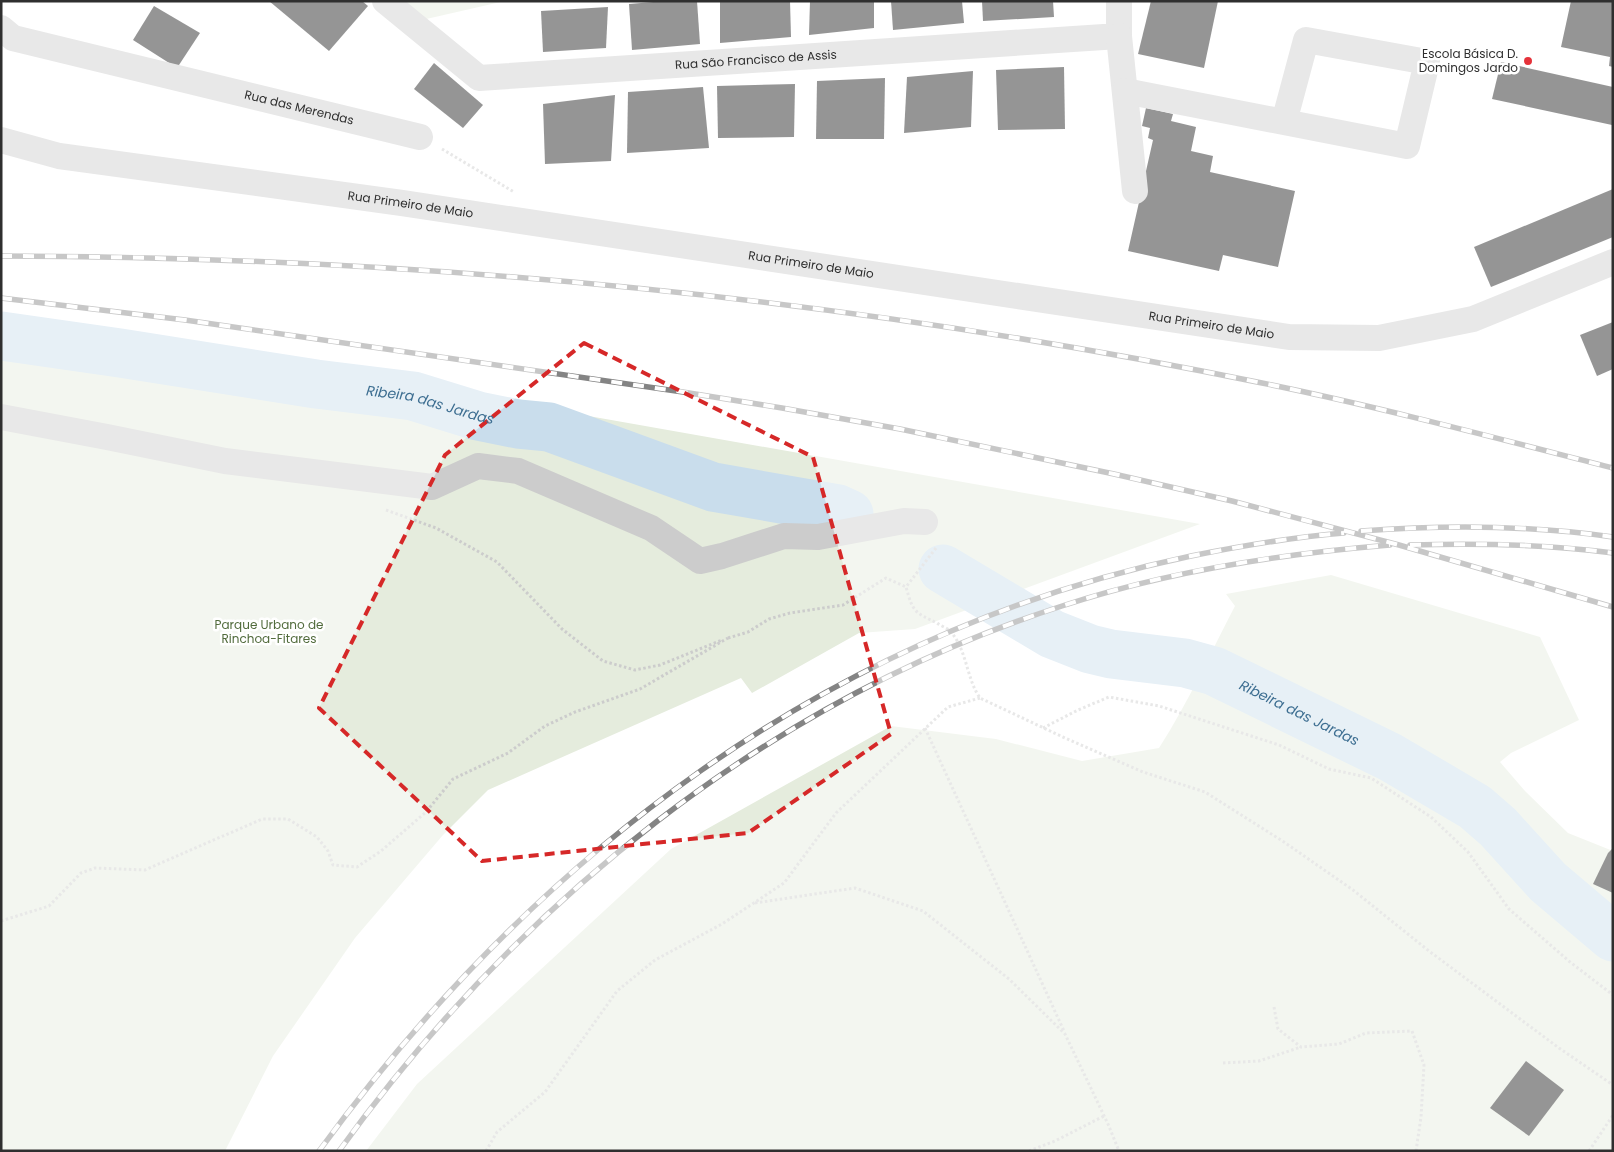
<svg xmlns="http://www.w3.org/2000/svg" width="1614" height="1152" viewBox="0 0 1614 1152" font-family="Poppins,sans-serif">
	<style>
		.green { fill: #e5ecdd }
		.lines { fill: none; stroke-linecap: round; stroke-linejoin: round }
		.river { stroke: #c9ddec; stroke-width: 49 }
		.building { fill: #161616 }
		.path { stroke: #ccc; stroke-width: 3; stroke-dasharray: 2.5 2.5; stroke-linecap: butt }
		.minor { stroke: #ccc; stroke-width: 26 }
		.rail-casing { stroke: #848484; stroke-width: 5.5 }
		.rail { stroke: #fff; stroke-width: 4; stroke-dasharray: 11; stroke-linecap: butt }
		.marked { fill: none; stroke: #d62828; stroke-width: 4; stroke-dasharray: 10 6; stroke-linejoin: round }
		.poi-dot { fill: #e5323a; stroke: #fff; stroke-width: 2 }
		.labels { text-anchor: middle; stroke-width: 5; stroke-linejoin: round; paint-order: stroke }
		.poi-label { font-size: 12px; fill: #2f2f2f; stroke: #fff; text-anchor: end }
		.street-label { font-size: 12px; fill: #2f2f2f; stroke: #fff }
		.park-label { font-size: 12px; fill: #516b3c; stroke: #fff }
		.water-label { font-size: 14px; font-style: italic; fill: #3d6e91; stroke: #fff }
	</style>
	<rect width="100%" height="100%" fill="#fff"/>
	<g class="green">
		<path d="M 400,1 L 505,1 L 422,20 Z"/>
		<path d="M 1,317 L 108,331 L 1200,524 L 915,629 L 859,633 L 752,693 L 741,678 L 488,790 L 443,835 L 355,938 L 273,1056 L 225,1151 L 1,1151 Z"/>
		<path d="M 1331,575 L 1540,637 L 1579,720 L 1511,753 L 1500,762 L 1525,791 L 1568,833 L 1613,851 L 1613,1151 L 366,1151 L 417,1084 L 671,849 L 891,726 L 996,739 L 1082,761 L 1159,748 C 1188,703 1210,654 1235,606 L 1226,594 Z"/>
	</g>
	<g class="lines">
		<g class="river">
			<path id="s1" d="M 1,336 L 120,353 L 316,384 L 413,396 L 478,416 L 518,424 L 549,427 L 713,487 L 838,509 L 849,514"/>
			<path id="s2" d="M 943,569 L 1052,634 L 1090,649 L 1111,654 L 1185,663 L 1214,671 L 1390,757 L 1475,807 L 1498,827 L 1548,882 L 1613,937"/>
		</g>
	</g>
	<g class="building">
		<path d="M 269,1 L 362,1 L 368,6 L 329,51 Z"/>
		<path d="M 665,1 L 697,1 L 700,44 L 632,50 L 629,4 Z"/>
		<path d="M 720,1 L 790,1 L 791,37 L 720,43 Z"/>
		<path d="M 810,1 L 874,1 L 874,28 L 809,35 Z"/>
		<path d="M 891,1 L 962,1 L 964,23 L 893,30 Z"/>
		<path d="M 982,1 L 1053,1 L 1054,17 L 983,21 Z"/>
		<path d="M 1151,1 L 1218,1 L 1204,68 L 1138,54 Z"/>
		<path d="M 1571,1 L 1613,1 L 1613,67 L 1609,66 L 1610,57 L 1561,47 Z"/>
		<path d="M 154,6 L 200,33 L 177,68 L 133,40 Z"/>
		<path d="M 608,7 L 606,48 L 543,52 L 541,11 Z"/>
		<path d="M 1501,62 L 1613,87 L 1612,125 L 1492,99 Z"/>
		<path d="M 434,63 L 483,105 L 463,128 L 414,89 Z"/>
		<path d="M 1064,67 L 1065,129 L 998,130 L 996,70 Z"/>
		<path d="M 973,71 L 971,127 L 904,133 L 907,77 Z"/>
		<path d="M 885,78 L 884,139 L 816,139 L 817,81 Z"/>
		<path d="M 795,84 L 794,137 L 718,138 L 717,86 Z"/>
		<path d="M 703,87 L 709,148 L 627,153 L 628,92 Z"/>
		<path d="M 615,95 L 611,161 L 545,164 L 543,104 Z"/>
		<path d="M 1146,108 L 1173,114 L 1171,121 L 1196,127 L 1191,151 L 1213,156 L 1210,172 L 1295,191 L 1278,267 L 1223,255 L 1219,271 L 1128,251 L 1153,140 L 1148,138 L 1150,128 L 1142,126 Z"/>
		<path d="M 1613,189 L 1613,237 L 1491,287 L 1474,247 Z"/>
		<path d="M 1613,322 L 1613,369 L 1597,376 L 1580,335 Z"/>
		<path d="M 1613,848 L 1613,893 L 1593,884 L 1608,853 Z"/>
		<path d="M 1526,1061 L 1564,1090 L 1529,1136 L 1490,1108 Z"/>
	</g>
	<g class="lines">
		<g class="path">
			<path d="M 442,149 L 514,192"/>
			<path d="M 386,510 L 436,528 L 497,562 L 562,629 L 603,661 L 635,670 L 660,665 L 722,640"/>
			<path d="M 936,548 L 906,587 C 913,612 914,612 937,623 C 941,626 947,628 950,631 C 967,649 966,678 980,698 L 1065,738 L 1143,772 L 1205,792 L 1284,842 L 1353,890 L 1429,951 L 1559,1048 L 1613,1085"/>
			<path d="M 728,638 L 748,632 L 769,619 L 790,613 L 843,605 L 886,578 L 906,587"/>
			<path d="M 925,728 L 1064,1031"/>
			<path d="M 1043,728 L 1078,710 L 1109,697 L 1159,706 L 1279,745 L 1329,769 L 1371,778 L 1431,817 L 1468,852 L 1509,909 L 1570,962 L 1613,995"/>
			<path d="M 755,903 L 855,888 L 923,911 L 1009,979 L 1065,1034 L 1108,1124 L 1119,1151"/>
			<path d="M 1,921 L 49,906 L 81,873 L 95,868 L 145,870 L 262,819 L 288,819 L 317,837 L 328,851 L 333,865 L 357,867 L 381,851 L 426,812 L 453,779 L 508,753 L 545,726 L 575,712 L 640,689 L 728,638"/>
			<path d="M 1274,1007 L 1278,1029 L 1301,1047 L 1339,1044 L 1366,1033 L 1412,1031 L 1424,1065 L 1421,1117 L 1416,1151"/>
			<path d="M 1223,1063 L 1259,1061 L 1301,1047"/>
			<path d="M 486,1151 L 497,1132 L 545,1092 L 617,991 L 655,960 L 722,924 L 784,883 L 836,813 L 948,707 L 980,698"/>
			<path d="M 1029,1151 L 1055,1141 L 1104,1116"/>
			<path d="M 1589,1151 L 1613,1115"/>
		</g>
		<g class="minor">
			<path id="s3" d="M 385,1 L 479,78 L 1119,36 L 1119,1"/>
			<path id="s4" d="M 1,28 L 13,38 L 420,137"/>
			<path d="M 1119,36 L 1135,191"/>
			<path d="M 1125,91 L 1407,146 L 1427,62 L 1306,40 L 1284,122"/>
			<path id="s5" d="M 1,140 L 59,156 L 402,203 L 1289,337 L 1379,338 L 1473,319 L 1613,262"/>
			<path d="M 1,417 L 107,437 L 225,461 L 432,487 L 478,466 L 518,471 L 651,528 L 700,561 L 722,556 L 784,536 L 818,537 L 904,521 L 925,522"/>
		</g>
		<defs>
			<g id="rail">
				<path d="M 1,256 C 426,257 847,298 1262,383 C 1380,407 1496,438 1613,468"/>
				<path d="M 1,298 L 185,320 L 683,392 L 782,408 L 900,429 L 1114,474 L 1232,501 L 1399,545 L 1613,607"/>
				<path d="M 1361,531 C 1445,525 1530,525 1613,537"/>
				<path d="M 1410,545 C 1478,543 1545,544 1613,553"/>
				<path d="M 319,1151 C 535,856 828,632 1191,556 C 1241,546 1293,537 1344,533"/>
				<path d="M 339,1151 C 518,903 769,700 1062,606 C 1168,571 1279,554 1390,545"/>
			</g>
		</defs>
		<use href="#rail" class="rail-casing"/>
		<use href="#rail" class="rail"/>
	</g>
	<path d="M0 0H1614V1152H0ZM 584,343 L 813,457 L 891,734 L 748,833 L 482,861 L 319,708 L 445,455 Z" fill="#fff" fill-opacity=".55" fill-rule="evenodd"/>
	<path class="marked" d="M 584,343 L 813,457 L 891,734 L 748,833 L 482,861 L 319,708 L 445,455 Z"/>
	<circle class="poi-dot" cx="1528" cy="61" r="5"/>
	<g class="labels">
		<g class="poi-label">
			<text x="1518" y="58">Escola Básica D.<tspan x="1518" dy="14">Domingos Jardo</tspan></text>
		</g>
		<g class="street-label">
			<text dy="4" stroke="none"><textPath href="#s3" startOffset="399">Rua São Francisco de Assis</textPath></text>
			<text dy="4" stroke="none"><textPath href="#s4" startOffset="310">Rua das Merendas</textPath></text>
			<text dy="4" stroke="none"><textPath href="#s5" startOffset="415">Rua Primeiro de Maio</textPath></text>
			<text dy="4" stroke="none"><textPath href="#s5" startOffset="820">Rua Primeiro de Maio</textPath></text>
			<text dy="4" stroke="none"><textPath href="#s5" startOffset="1225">Rua Primeiro de Maio</textPath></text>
		</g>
		<g class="park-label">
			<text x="269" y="629">Parque Urbano de<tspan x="269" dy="14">Rinchoa-Fitares</tspan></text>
		</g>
		<g class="water-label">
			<text dy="5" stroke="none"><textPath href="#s1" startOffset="435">Ribeira das Jardas</textPath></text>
			<text dy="5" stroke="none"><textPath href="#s2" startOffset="389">Ribeira das Jardas</textPath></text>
		</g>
	</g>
	<rect width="1614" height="1152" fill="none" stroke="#2f2f2f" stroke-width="5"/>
</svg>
